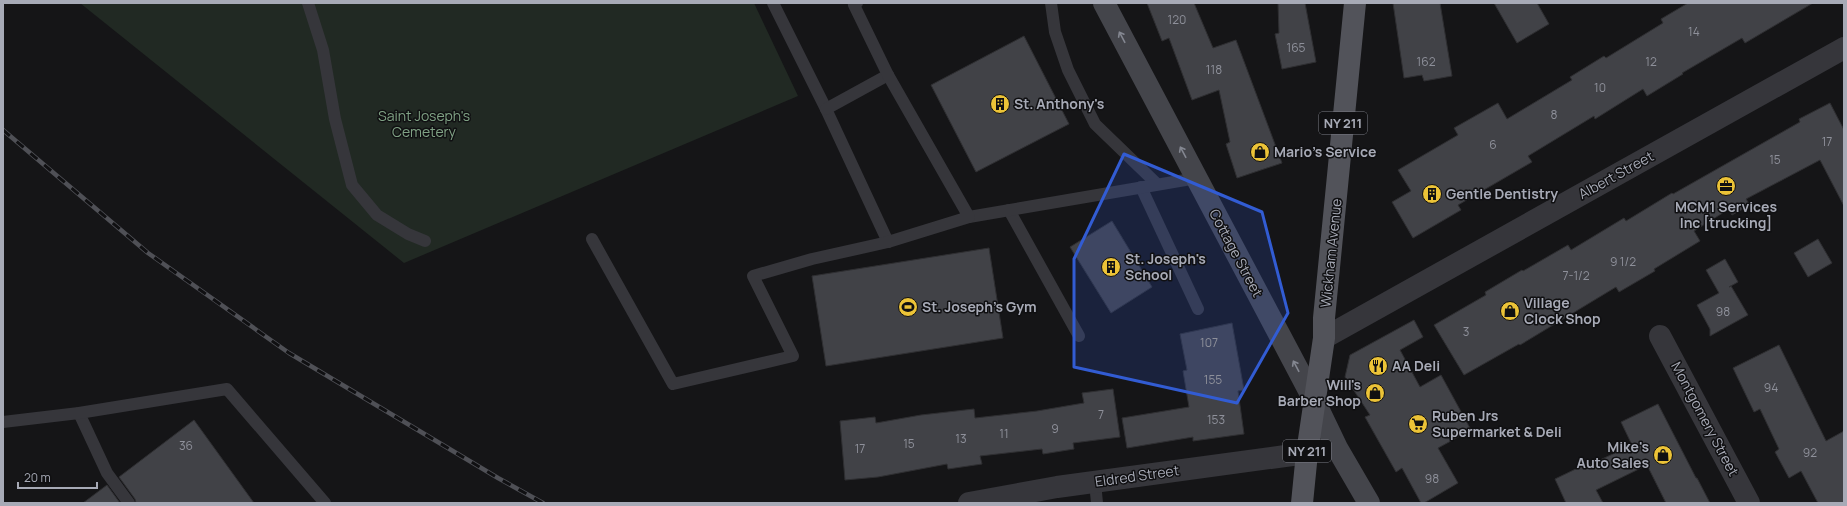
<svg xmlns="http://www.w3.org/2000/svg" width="1847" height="506" viewBox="0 0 1847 506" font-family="Manrope,sans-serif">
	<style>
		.green { fill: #212923 }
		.building { fill: #414247; stroke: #2f2f32 }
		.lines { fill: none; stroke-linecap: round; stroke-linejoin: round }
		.lane { stroke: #36363b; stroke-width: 12 }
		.street { stroke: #36363b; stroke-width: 22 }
		.secondary { stroke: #44454b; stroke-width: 22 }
		.primary { stroke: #52535a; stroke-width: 22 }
		.rail-casing { stroke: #4f5056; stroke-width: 4.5 }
		.rail { stroke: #101012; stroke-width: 3; stroke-dasharray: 9; stroke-linecap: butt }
		.oneway { stroke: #848791 }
		.marked { fill: #325cd3; fill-opacity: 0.2; stroke: #325cd3; stroke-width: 3; stroke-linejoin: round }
		.labels { text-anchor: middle; stroke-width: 3; stroke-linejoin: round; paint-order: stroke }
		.number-label { font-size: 12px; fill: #8e909a }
		.shield { fill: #101012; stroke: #7a7c85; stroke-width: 1 }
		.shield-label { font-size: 13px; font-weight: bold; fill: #a7aab6 }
		.poi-label { font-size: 14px; font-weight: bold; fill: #a7aab6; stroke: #101012; text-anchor: start }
		.park-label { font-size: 14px; fill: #7fa184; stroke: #101012 }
		.street-label { font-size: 14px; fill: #a7aab6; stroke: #101012 }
	</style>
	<rect width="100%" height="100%" fill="#151517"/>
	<path class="green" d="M 80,3 L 754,3 L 798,96 L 404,263 Z"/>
	<g class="building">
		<path d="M 1147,3 L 1194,3 L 1213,48 L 1236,40 L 1282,163 L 1237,178 L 1226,144 L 1230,142 L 1219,90 L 1192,100 L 1169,38 L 1162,41 Z"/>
		<path d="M 1278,3 L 1305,3 L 1316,62 L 1282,69 L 1275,34 L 1279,33 Z"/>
		<path d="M 1393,3 L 1440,3 L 1452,76 L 1424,81 L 1422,75 L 1404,78 Z"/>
		<path d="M 1494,3 L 1537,3 L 1549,24 L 1517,43 Z"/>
		<path d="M 1688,3 L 1813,3 L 1745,43 L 1742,38 L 1682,73 L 1683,74 L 1647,96 L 1643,89 L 1595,119 L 1594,116 L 1528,156 L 1532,162 L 1458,205 L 1461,210 L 1413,238 L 1392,202 L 1411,191 L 1398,170 L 1458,135 L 1454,128 L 1498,103 L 1507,119 L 1572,80 L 1570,77 L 1604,56 L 1606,58 L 1663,23 L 1661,19 Z"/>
		<path d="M 1024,36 L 1069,124 L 976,172 L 931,85 Z"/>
		<path d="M 1830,103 L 1844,130 L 1844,206 L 1820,160 L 1746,199 L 1750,205 L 1732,215 L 1729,209 L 1694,231 L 1700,241 L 1654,269 L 1655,271 L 1619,292 L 1616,287 L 1520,345 L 1519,344 L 1464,375 L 1434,325 L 1486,295 L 1485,292 L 1522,270 L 1523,271 L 1568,245 L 1571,250 L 1624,218 L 1626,221 L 1672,193 L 1673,194 L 1800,122 L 1799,119 Z"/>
		<path d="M 1112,221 L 1152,287 L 1111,313 L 1070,247 Z"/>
		<path d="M 1818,239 L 1832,263 L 1808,277 L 1794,253 Z"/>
		<path d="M 989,248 L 1003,338 L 826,366 L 812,276 Z"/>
		<path d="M 1725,259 L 1738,282 L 1729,287 L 1731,286 L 1748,315 L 1710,336 L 1710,329 L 1697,305 L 1719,293 L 1706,270 Z"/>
		<path d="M 1414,320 L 1423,337 L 1400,350 L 1420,387 L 1441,375 L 1471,430 L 1438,448 L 1458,483 L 1424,503 L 1421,503 L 1402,468 L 1396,472 L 1365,417 L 1370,415 L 1345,377 L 1350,355 Z"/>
		<path d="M 1232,323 L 1244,390 L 1238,391 L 1244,434 L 1193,441 L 1193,437 L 1127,448 L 1122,418 L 1189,407 L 1183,371 L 1187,370 L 1180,334 Z"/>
		<path d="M 1779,345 L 1826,441 L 1844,431 L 1844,503 L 1818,503 L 1801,471 L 1789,478 L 1775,452 L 1779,449 L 1760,409 L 1754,412 L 1733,368 Z"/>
		<path d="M 1113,389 L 1120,437 L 1073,443 L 1074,449 L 1043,454 L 1042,449 L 980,456 L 982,464 L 948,469 L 947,464 L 878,477 L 845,480 L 840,421 L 875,417 L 876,423 L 921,415 L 974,409 L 975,418 L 1037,411 L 1084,403 L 1082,393 Z"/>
		<path d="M 1658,404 L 1696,478 L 1697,478 L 1710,503 L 1666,503 L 1647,465 L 1596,490 L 1603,503 L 1566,503 L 1555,479 L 1582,466 L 1583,468 L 1632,445 L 1621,422 Z"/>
		<path d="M 194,420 L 254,503 L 136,503 L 135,499 L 119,477 Z"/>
		<path d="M 107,485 L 120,503 L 83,503 Z"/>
	</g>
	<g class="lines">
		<g class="lane">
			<path d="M 308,3 L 323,50 L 335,119 L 352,185 L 377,215 L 408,234 L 425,241"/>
			<path d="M 773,3 L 826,109 L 888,242"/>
			<path d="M 1051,3 L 1055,32 L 1068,70 L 1095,124 L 1157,184"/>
			<path d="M 826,109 L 888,75"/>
			<path d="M 1141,187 L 1198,309"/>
			<path d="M 1009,210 L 1079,336"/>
			<path d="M 969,217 L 1197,178"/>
			<path d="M 592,239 L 673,384 L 793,356 L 753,276 L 812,259 L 888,242 L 969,217 L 888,75 L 854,5 L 857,3"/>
			<path d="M 79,413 L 107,473 L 129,503"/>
			<path d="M 3,422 L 79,413 L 227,389 L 325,503"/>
			<path d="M 1095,482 L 1097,503"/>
		</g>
		<g class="street">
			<path d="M 1660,336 L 1749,503"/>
			<path d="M 1324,338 L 1844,48"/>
			<path d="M 969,503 L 1057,487 L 1307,453"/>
		</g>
		<path class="secondary" d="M 1104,3 L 1314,400 L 1337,448 L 1369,503"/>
		<path class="primary" d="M 1302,503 L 1307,453 L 1324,338 L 1324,318 L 1355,3"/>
		<defs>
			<path id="rail" d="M 3,130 L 148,253 L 289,353 L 498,478 L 543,503"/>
		</defs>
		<use href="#rail" class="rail-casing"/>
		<use href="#rail" class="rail"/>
	</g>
	<defs><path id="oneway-shaft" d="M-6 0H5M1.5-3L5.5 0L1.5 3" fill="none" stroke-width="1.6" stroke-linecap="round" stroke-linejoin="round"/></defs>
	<g class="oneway">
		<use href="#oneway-shaft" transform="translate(1122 37) rotate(-118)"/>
		<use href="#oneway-shaft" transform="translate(1183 152) rotate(-118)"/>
		<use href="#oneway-shaft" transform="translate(1296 366) rotate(-118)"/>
	</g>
	<path class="marked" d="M 1124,154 L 1262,212 L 1288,313 L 1237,403 L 1074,367 L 1074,259 Z"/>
	<defs>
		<symbol id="building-disc" viewBox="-11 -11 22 22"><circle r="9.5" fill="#ecc337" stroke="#101012"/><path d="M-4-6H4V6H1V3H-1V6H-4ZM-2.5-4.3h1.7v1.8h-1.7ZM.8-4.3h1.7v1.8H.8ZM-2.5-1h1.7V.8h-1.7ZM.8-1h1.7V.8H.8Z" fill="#111"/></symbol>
		<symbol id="shop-disc" viewBox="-11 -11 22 22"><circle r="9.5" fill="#ecc337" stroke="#101012"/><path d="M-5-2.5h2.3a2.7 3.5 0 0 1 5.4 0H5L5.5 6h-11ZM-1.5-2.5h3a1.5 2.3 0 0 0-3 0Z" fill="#111"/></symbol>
		<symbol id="office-disc" viewBox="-11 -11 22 22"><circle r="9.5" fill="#ecc337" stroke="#101012"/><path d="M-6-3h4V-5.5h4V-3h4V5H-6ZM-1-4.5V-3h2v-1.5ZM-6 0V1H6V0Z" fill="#111"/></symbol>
		<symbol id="stadium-disc" viewBox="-11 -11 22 22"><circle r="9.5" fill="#ecc337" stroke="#101012"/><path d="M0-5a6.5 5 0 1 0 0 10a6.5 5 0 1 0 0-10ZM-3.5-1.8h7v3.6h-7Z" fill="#111"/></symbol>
		<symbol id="restaurant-disc" viewBox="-11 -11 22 22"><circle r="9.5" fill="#ecc337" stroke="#101012"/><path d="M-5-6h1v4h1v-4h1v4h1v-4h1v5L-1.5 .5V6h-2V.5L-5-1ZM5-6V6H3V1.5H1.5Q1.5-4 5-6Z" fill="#111"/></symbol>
		<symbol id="supermarket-disc" viewBox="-11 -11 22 22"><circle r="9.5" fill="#ecc337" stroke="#101012"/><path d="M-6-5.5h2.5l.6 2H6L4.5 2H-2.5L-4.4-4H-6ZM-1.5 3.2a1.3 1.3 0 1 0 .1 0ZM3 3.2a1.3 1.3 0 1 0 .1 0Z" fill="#111"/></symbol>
	</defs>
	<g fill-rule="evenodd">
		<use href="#building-disc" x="989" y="93" width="22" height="22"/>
		<use href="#shop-disc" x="1249" y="141" width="22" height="22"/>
		<use href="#office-disc" x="1715" y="175" width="22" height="22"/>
		<use href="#building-disc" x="1421" y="183" width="22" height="22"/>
		<use href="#building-disc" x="1100" y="256" width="22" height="22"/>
		<use href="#stadium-disc" x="897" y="296" width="22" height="22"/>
		<use href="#shop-disc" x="1499" y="300" width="22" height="22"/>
		<use href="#restaurant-disc" x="1367" y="355" width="22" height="22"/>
		<use href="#shop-disc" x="1364" y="382" width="22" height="22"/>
		<use href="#supermarket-disc" x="1407" y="413" width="22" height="22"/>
		<use href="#shop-disc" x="1652" y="444" width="22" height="22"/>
	</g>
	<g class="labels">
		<g class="number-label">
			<text x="1177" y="24">120</text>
			<text x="1694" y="36">14</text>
			<text x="1296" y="52">165</text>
			<text x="1426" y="66">162</text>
			<text x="1651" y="66">12</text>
			<text x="1214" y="74">118</text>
			<text x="1600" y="92">10</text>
			<text x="1554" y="119">8</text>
			<text x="1827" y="146">17</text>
			<text x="1493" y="149">6</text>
			<text x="1775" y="164">15</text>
			<text x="1623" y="266">9 1/2</text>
			<text x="1576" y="280">7-1/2</text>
			<text x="1723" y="316">98</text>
			<text x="1466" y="336">3</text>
			<text x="1209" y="347">107</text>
			<text x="1213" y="384">155</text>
			<text x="1771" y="392">94</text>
			<text x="1101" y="419">7</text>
			<text x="1216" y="424">153</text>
			<text x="1055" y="433">9</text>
			<text x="1004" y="438">11</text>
			<text x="961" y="443">13</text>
			<text x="909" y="448">15</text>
			<text x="186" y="450">36</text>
			<text x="860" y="453">17</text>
			<text x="1810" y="457">92</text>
			<text x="1432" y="483">98</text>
		</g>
		<g class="shield">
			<rect x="1319" y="112" width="48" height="22" rx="3"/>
			<rect x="1283" y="440" width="48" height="22" rx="3"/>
		</g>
		<g class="shield-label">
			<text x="1343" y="128">NY 211</text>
			<text x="1307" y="456">NY 211</text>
		</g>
		<g class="poi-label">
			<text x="1014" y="109">St. Anthony's</text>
			<text x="1274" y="157">Mario's Service</text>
			<text x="1446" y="199">Gentle Dentistry</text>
			<text x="1726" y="212" text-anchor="middle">MCM1 Services<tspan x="1726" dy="16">Inc [trucking]</tspan></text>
			<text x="1125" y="264">St. Joseph's<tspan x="1125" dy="16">School</tspan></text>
			<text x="1524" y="308">Village<tspan x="1524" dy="16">Clock Shop</tspan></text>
			<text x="922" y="312">St. Joseph's Gym</text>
			<text x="1392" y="371">AA Deli</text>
			<text x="1361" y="390" text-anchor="end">Will's<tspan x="1361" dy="16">Barber Shop</tspan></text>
			<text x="1432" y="421">Ruben Jrs<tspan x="1432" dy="16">Supermarket &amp; Deli</tspan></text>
			<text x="1649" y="452" text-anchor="end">Mike's<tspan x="1649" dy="16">Auto Sales</tspan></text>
		</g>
		<g class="park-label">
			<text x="424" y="121">Saint Joseph's<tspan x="424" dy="16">Cemetery</tspan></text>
		</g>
		<g class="street-label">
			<text transform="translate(1616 175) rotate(-29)" y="5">Albert Street</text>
			<text transform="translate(1236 253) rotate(62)" y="5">Cottage Street</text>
			<text transform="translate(1331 253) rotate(-84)" y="5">Wickham Avenue</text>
			<text transform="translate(1705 419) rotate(62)" y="5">Montgomery Street</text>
			<text transform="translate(1137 476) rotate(-8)" y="5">Eldred Street</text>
		</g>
	</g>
	<rect width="1847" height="506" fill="none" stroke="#a7aab6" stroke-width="8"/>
	<path d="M18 482v6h79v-6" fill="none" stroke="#a7aab6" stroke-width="2"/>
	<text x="24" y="482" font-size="12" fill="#a7aab6" stroke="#101012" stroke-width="3" paint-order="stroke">20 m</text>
</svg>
